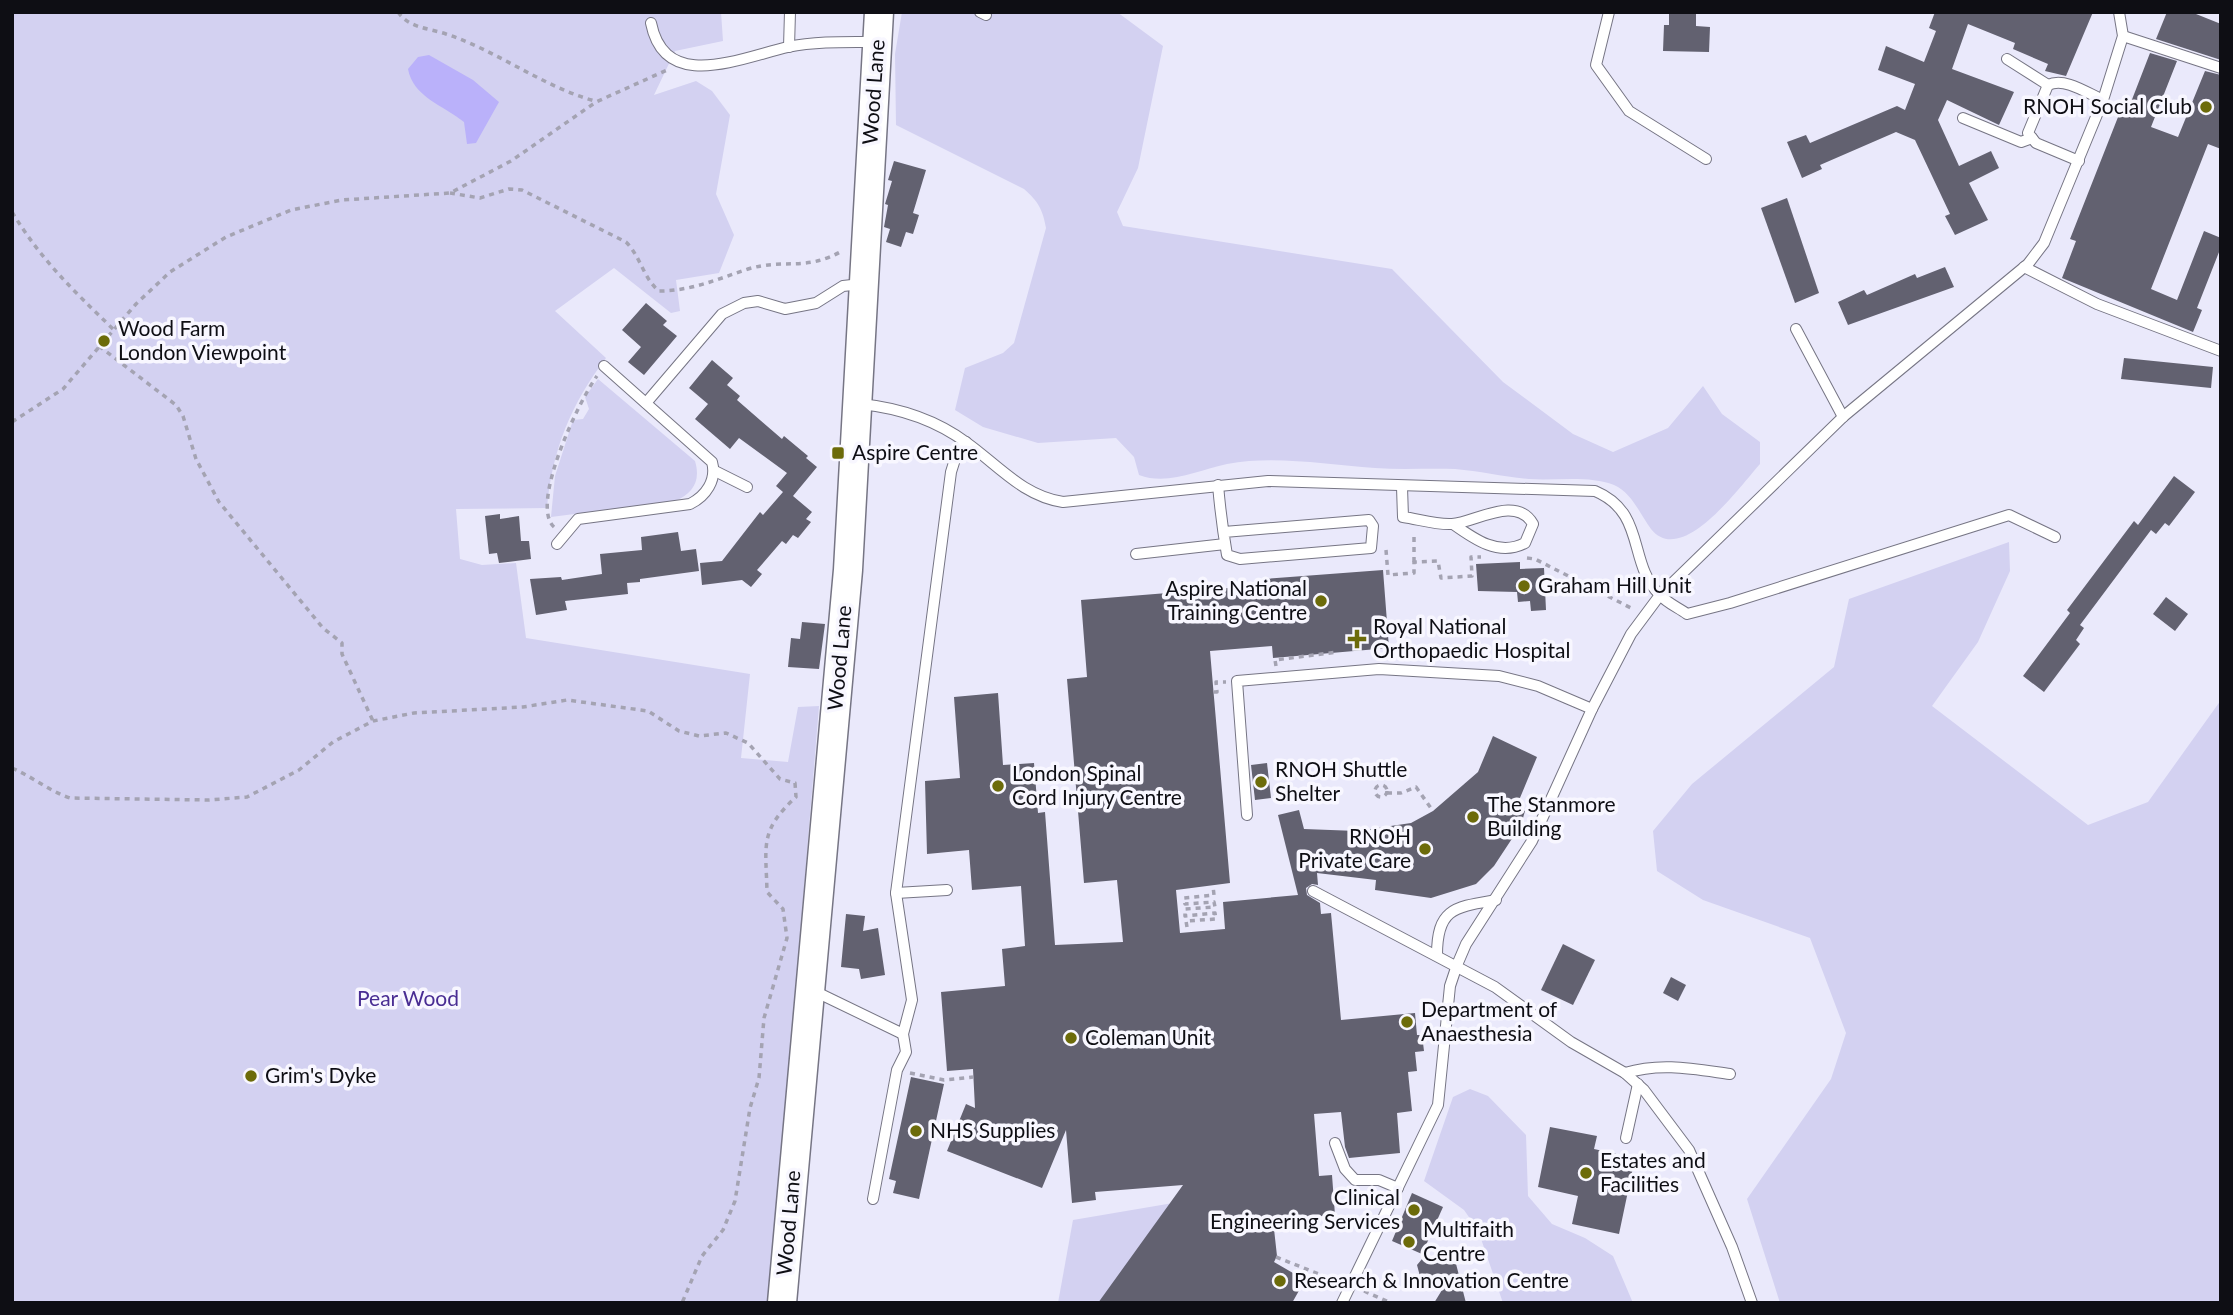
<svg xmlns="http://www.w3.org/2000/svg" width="2233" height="1315" viewBox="0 0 2233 1315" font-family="Lato,sans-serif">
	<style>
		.green { fill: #d3d1f1 }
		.water { fill: #bab1fa }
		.building { fill: #626170 }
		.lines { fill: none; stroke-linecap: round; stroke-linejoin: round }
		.lane-casing { stroke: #767584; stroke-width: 12 }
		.secondary-casing { stroke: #767584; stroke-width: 31 }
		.path { stroke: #a4a3b2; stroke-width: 3.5; stroke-dasharray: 5 5; stroke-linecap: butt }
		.lane { stroke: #fff; stroke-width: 10 }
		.secondary { stroke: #fff; stroke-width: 28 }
		.poi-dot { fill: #6c6b0a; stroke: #f8f7ff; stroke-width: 2.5 }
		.labels { text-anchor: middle; stroke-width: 7; stroke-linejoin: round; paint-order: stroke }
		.street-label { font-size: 21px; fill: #0e0e14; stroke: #f8f7ff }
		.poi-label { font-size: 21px; fill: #0e0e14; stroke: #f8f7ff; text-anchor: start }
		.park-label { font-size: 21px; fill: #492d93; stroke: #f8f7ff }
	</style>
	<rect width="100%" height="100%" fill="#eae9fb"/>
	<g class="green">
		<path d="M 12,12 L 721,12 L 723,41 L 675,51 L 654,95 L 696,81 L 712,91 L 730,115 L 716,194 L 734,235 L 719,273 L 676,280 L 680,311 L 671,313 L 614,268 L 555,311 L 606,358 C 571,404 552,450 547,508 L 456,509 L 460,559 L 482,565 L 516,563 L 526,638 L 750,674 L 741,758 L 788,762 L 798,707 L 819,706 L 770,1303 L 12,1303 Z"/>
		<path d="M 902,12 L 1117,12 L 1163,46 L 1138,168 L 1117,212 L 1123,226 L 1392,269 L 1503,382 L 1573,434 L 1613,452 L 1668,428 L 1703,386 L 1722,414 L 1760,442 L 1760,464 C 1741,485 1682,568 1651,529 C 1640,514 1632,493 1614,485 C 1589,475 1556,481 1529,479 C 1504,477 1480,471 1455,469 C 1429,468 1402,470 1375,468 C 1326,465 1276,455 1227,464 C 1198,470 1168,486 1139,475 L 1134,457 L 1116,438 L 1038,443 L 983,427 L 955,410 L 965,368 L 1003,353 L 1014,343 L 1046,228 C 1043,210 1038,201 1024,189 L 896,125 L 895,54 Z"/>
		<path d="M 598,379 L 695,461 C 701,481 693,493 675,501 L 551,517 L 555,476 L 573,420 L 583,419 L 589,409 L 585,397 Z"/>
		<path d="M 2009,542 L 2010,571 L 1978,642 L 1932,706 L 2088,825 L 2148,802 L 2221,700 L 2221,1303 L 1780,1303 L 1747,1199 L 1831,1079 L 1846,1033 L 1810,938 L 1703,900 L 1657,871 L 1653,831 L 1692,784 L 1834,667 L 1849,599 Z"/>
		<path d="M 1470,1089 L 1488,1096 L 1526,1135 L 1528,1196 L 1552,1224 L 1585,1238 L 1613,1256 L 1633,1303 L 1503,1303 L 1478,1230 L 1464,1210 L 1424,1181 L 1453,1097 Z"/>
		<path d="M 1232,1193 L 1222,1303 L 1058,1303 L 1073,1220 Z"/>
	</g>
	<path class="water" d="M 429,55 L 473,80 L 499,102 L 476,143 L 467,144 L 464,122 C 443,105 413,97 408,69 L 418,57 Z"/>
	<g class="building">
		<path d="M 1669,12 L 1696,12 L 1696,26 L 1710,27 L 1709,52 L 1663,51 L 1664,25 L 1669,25 Z"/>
		<path d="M 1935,12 L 2093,12 L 2066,76 L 2045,71 L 2048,64 L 2013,49 L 2015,43 L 1968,24 L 1952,69 L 2014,92 L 1999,125 L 1947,100 L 1938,120 L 1959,166 L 1991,151 L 1999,168 L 1969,183 L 1988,220 L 1955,235 L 1945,216 L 1950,214 L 1915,140 L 1896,132 L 1820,165 L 1822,169 L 1802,178 L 1787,142 L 1806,135 L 1810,143 L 1897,106 L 1905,110 L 1915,84 L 1878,70 L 1886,46 L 1924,62 L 1936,31 L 1929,28 Z"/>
		<path d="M 2167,12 L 2191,12 L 2221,24 L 2221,60 L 2156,39 Z"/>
		<path d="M 2150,53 L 2177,61 L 2151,127 L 2178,137 L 2205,71 L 2221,75 L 2221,149 L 2208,144 L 2151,289 L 2177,300 L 2204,231 L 2221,238 L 2221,247 L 2197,308 L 2202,310 L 2193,332 L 2062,278 L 2076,241 L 2070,239 L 2120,112 L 2126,115 Z"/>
		<path d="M 894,161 L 926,170 L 913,213 L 919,215 L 913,234 L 906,232 L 901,247 L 886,242 L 890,229 L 884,227 L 888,205 L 885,204 L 892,181 L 888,180 Z"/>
		<path d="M 1787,198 L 1819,293 L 1795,303 L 1761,208 Z"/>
		<path d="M 1945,267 L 1954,287 L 1848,325 L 1838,302 L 1864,290 L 1867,295 L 1915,274 L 1917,278 Z"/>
		<path d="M 646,303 L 667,321 L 663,325 L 677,336 L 644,375 L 628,362 L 641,347 L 622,330 Z"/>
		<path d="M 2124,358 L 2213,367 L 2211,388 L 2121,379 Z"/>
		<path d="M 712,360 L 733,378 L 727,385 L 740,396 L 737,400 L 782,439 L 784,436 L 808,456 L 806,458 L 817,467 L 793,496 L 812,512 L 806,519 L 811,522 L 798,538 L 793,535 L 786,544 L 782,541 L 757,570 L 762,574 L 751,587 L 742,580 L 702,585 L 700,563 L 722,561 L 760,512 L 763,515 L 783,492 L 776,486 L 787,473 L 739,438 L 730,449 L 695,419 L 708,404 L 689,388 Z"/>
		<path d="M 2174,476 L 2195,492 L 2169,526 L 2165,523 L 2156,534 L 2151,530 L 2080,625 L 2084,628 L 2076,640 L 2080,644 L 2044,692 L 2023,676 L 2070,613 L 2067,610 L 2134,521 L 2138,525 Z"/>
		<path d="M 500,514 L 500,519 L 519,516 L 521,541 L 529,541 L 531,559 L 499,563 L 497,553 L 489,554 L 485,516 Z"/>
		<path d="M 678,532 L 681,551 L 696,549 L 699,571 L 640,579 L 640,582 L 627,583 L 628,594 L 565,601 L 567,610 L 536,615 L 530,579 L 561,577 L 562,580 L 602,574 L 600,554 L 642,550 L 641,537 Z"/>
		<path d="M 1520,562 L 1520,569 L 1544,568 L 1546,610 L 1531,611 L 1530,601 L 1518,602 L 1517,592 L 1478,591 L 1476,564 Z"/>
		<path d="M 1383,570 L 1389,648 L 1273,658 L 1272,646 L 1210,651 L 1230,883 L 1176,890 L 1180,933 L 1225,929 L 1223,902 L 1298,895 L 1278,815 L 1299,810 L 1304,829 L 1357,831 L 1411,823 L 1433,811 L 1478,772 L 1493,736 L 1537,757 L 1517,805 L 1525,811 L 1521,825 L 1494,866 L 1476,884 L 1431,898 L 1375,890 L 1376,880 L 1317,873 L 1318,885 L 1312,884 L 1306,888 L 1307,895 L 1320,903 L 1321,914 L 1331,913 L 1341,1020 L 1415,1013 L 1417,1035 L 1422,1035 L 1424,1051 L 1415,1052 L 1417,1071 L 1408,1072 L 1412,1111 L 1397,1113 L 1400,1153 L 1349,1158 L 1345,1147 L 1341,1112 L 1314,1114 L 1319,1176 L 1332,1175 L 1335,1215 L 1273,1220 L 1277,1256 L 1274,1262 L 1305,1280 L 1292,1303 L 1098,1303 L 1183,1185 L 1095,1192 L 1096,1200 L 1072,1203 L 1066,1130 L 1042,1188 L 947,1151 L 966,1104 L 975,1108 L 973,1069 L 947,1071 L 941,992 L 1005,986 L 1002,949 L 1025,946 L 1021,886 L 972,890 L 969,850 L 927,854 L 925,781 L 960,778 L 954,697 L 998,693 L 1003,765 L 1034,763 L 1038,813 L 1045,812 L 1055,945 L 1123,942 L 1117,880 L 1084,883 L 1067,679 L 1087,677 L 1081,600 L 1266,585 L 1265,579 Z"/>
		<path d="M 2166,597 L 2188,614 L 2175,631 L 2153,614 Z"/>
		<path d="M 802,622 L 825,624 L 819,669 L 788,667 L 791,638 L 800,639 Z"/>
		<path d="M 1267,763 L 1271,798 L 1255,800 L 1251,765 Z"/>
		<path d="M 846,914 L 865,916 L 863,931 L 878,928 L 885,975 L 861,979 L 859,969 L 841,967 Z"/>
		<path d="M 1563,944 L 1595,960 L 1573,1005 L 1541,990 Z"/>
		<path d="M 1671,977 L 1686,985 L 1678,1001 L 1663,993 Z"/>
		<path d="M 911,1077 L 944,1084 L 919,1199 L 893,1193 L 896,1181 L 889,1179 Z"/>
		<path d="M 1550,1127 L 1597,1136 L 1594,1149 L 1635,1158 L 1619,1234 L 1572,1224 L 1578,1196 L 1538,1187 Z"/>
		<path d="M 1412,1193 L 1443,1207 L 1422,1254 L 1392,1241 Z"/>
		<path d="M 1453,1252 L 1466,1303 L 1434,1303 L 1442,1290 L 1421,1280 L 1417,1265 L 1422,1259 Z"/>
	</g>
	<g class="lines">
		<defs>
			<g id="lane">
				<path d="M 980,12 L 986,15"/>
				<path d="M 1609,12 L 1596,65 L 1629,111 L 1706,159"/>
				<path d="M 651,23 C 665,93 740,58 788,47 C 816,41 846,42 875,42"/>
				<path d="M 2123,36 L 2221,68"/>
				<path d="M 789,47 L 790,12"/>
				<path d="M 2007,59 L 2048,85"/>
				<path d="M 1963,118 L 2021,142 L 2032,138"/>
				<path d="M 2079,161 L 2036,143 L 2028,133 L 2048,85 C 2065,77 2087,93 2103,100"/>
				<path d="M 2024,267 L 2097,304 L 2221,351"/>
				<path d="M 1796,329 L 1843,417"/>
				<path d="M 646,403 L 722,314 L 744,303 L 758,301 L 785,309 L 816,303 L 843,286 L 861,284"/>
				<path d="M 861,404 C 899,408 936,420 967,443 C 999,466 1023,496 1063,502 L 1268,481 L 1595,491 C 1647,513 1627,563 1660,595 C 1667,603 1679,608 1687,614 L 1730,603 L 2009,515 L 2055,537"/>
				<path d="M 715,471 L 747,487"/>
				<path d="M 1218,485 C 1220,508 1223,532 1227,555 L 1240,559 L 1371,548 L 1373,526 L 1369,520 L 1224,532"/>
				<path d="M 1402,487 L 1403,517 C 1418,519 1436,525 1452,524 C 1474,523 1516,494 1533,524 L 1525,543 C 1499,557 1474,539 1453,524"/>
				<path d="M 557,544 L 578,519 L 690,504 C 706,496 717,480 712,462 L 604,366"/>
				<path d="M 1136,554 L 1225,544"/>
				<path d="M 1247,815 L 1237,681 L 1379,669 L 1499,676 L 1538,686 L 1592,709"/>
				<path d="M 1313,891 L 1495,987 L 1571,1042 L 1625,1073 L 1644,1090 L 1689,1150 L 1732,1247 L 1752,1303"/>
				<path d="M 896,893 L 947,890"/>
				<path d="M 1437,955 C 1437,908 1455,907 1496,900"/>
				<path d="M 812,990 L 903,1034"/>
				<path d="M 1625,1073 C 1661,1062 1694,1069 1730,1074"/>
				<path d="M 1626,1138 L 1638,1084"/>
				<path d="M 1335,1143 L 1345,1169 L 1355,1180 L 1379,1180 L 1398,1188"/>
				<path d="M 873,1199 L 897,1070 L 906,1052 L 903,1034 L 912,1000 L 896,893 L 951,472 L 957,453 L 966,442"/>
				<path d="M 1342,1303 L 1438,1105 L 1450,986 L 1457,965 L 1466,944 L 1532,841 L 1592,709 L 1631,634 L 1660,595 L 1844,416 L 2028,264 L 2044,243 L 2103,100 L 2123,36 L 2119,12"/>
			</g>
			<path id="secondary" d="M 782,1303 L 848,570 L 879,12"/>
		</defs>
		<use href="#lane" class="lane-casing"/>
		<use href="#secondary" class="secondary-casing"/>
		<g class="path">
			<path d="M 398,12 C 409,28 428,28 446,34 C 498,51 541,86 595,101"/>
			<path d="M 450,193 L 480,198 L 509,189 L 522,190 L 626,242 C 641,257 643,278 659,291 C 691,291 718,279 748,269 C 784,258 805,272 842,251"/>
			<path d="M 12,212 C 42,261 72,289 113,329"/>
			<path d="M 99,346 L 176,405 L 183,416 L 196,459 L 219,502 L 323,628 L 342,643 L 342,654 L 373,721"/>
			<path d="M 12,422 L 63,389 L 136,304 L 170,272 L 226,237 L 291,210 L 342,200 L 450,193 L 511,161 L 596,102 L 667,70"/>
			<path d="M 554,527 C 529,504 580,399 597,376"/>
			<path d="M 1386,550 L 1388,575 L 1414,573 L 1414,562 L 1438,561 L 1441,578 L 1472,576 L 1471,557 L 1481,557"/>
			<path d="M 1527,558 L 1535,559 L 1633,609"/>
			<path d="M 1414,562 L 1414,533"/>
			<path d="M 1276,666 L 1275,660 L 1338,652"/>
			<path d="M 1214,692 L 1217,692 L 1216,682 L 1226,682"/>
			<path d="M 12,768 C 33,777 49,791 70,798 L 209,800 L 247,797 L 299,770 L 333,742 L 373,721 L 414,713 L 523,707 L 567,700 L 648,711 L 679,731 L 699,736 L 726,733 L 748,743 L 780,779 L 795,783 L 796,797 C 759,831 766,845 767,892 L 783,909 L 787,938 L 764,1018 L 759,1078 L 750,1108 L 735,1201 L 723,1230 L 702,1256 L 682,1303"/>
			<circle cx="1381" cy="791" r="6"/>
			<path d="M 1387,793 L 1401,793 L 1416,787 L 1433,811"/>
			<path d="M 1187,927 L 1186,921 L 1216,919 L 1215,913 L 1185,916 L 1185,909 L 1215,907 L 1214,902 L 1185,904 L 1184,898 L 1214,895 L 1213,886"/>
			<path d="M 910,1073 L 944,1080 L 973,1077"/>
			<path d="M 1276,1257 L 1339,1282"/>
			<path d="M 1364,1291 L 1391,1303"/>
		</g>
		<use href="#lane" class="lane"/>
		<use href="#secondary" class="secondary"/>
	</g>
	<g class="poi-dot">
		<circle cx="2206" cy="107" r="7"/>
		<circle cx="104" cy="341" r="7"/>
		<rect x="831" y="446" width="14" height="14" rx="3.5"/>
		<circle cx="1524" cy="586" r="7"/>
		<circle cx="1321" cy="601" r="7"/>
		<path d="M1353.5 628.5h7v7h7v7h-7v7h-7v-7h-7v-7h7z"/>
		<circle cx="1261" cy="782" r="7"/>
		<circle cx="998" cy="786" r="7"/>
		<circle cx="1473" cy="817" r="7"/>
		<circle cx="1425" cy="849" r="7"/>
		<circle cx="1407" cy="1022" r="7"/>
		<circle cx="1071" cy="1038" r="7"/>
		<circle cx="251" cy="1076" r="7"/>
		<circle cx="916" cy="1131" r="7"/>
		<circle cx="1586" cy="1173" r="7"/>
		<circle cx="1414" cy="1210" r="7"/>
		<circle cx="1409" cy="1242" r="7"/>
		<circle cx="1280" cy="1281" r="7"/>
	</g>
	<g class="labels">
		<g class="street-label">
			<text transform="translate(874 92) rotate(-86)" y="7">Wood Lane</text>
			<text transform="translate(840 658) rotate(-85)" y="7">Wood Lane</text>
			<text transform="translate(789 1223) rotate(-85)" y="7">Wood Lane</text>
		</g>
		<g class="poi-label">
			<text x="2192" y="114" text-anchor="end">RNOH Social Club</text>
			<text x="118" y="336">Wood Farm<tspan x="118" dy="24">London Viewpoint</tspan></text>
			<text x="852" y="460">Aspire Centre</text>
			<text x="1538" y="593">Graham Hill Unit</text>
			<text x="1307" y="596" text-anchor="end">Aspire National<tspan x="1307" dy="24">Training Centre</tspan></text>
			<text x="1373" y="634">Royal National<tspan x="1373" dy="24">Orthopaedic Hospital</tspan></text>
			<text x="1275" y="777">RNOH Shuttle<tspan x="1275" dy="24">Shelter</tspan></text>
			<text x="1012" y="781">London Spinal<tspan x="1012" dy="24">Cord Injury Centre</tspan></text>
			<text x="1487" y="812">The Stanmore<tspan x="1487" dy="24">Building</tspan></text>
			<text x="1411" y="844" text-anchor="end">RNOH<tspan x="1411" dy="24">Private Care</tspan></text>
			<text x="1421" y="1017">Department of<tspan x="1421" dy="24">Anaesthesia</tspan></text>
			<text x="1085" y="1045">Coleman Unit</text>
			<text x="265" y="1083">Grim's Dyke</text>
			<text x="930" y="1138">NHS Supplies</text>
			<text x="1600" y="1168">Estates and<tspan x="1600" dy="24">Facilities</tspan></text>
			<text x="1400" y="1205" text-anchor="end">Clinical<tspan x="1400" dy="24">Engineering Services</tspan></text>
			<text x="1423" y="1237">Multifaith<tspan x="1423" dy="24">Centre</tspan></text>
			<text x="1294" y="1288">Research &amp; Innovation Centre</text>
		</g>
		<g class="park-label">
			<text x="408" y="1006">Pear Wood</text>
		</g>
	</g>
	<rect width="2233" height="1315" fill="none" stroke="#0e0e14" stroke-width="28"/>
</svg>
